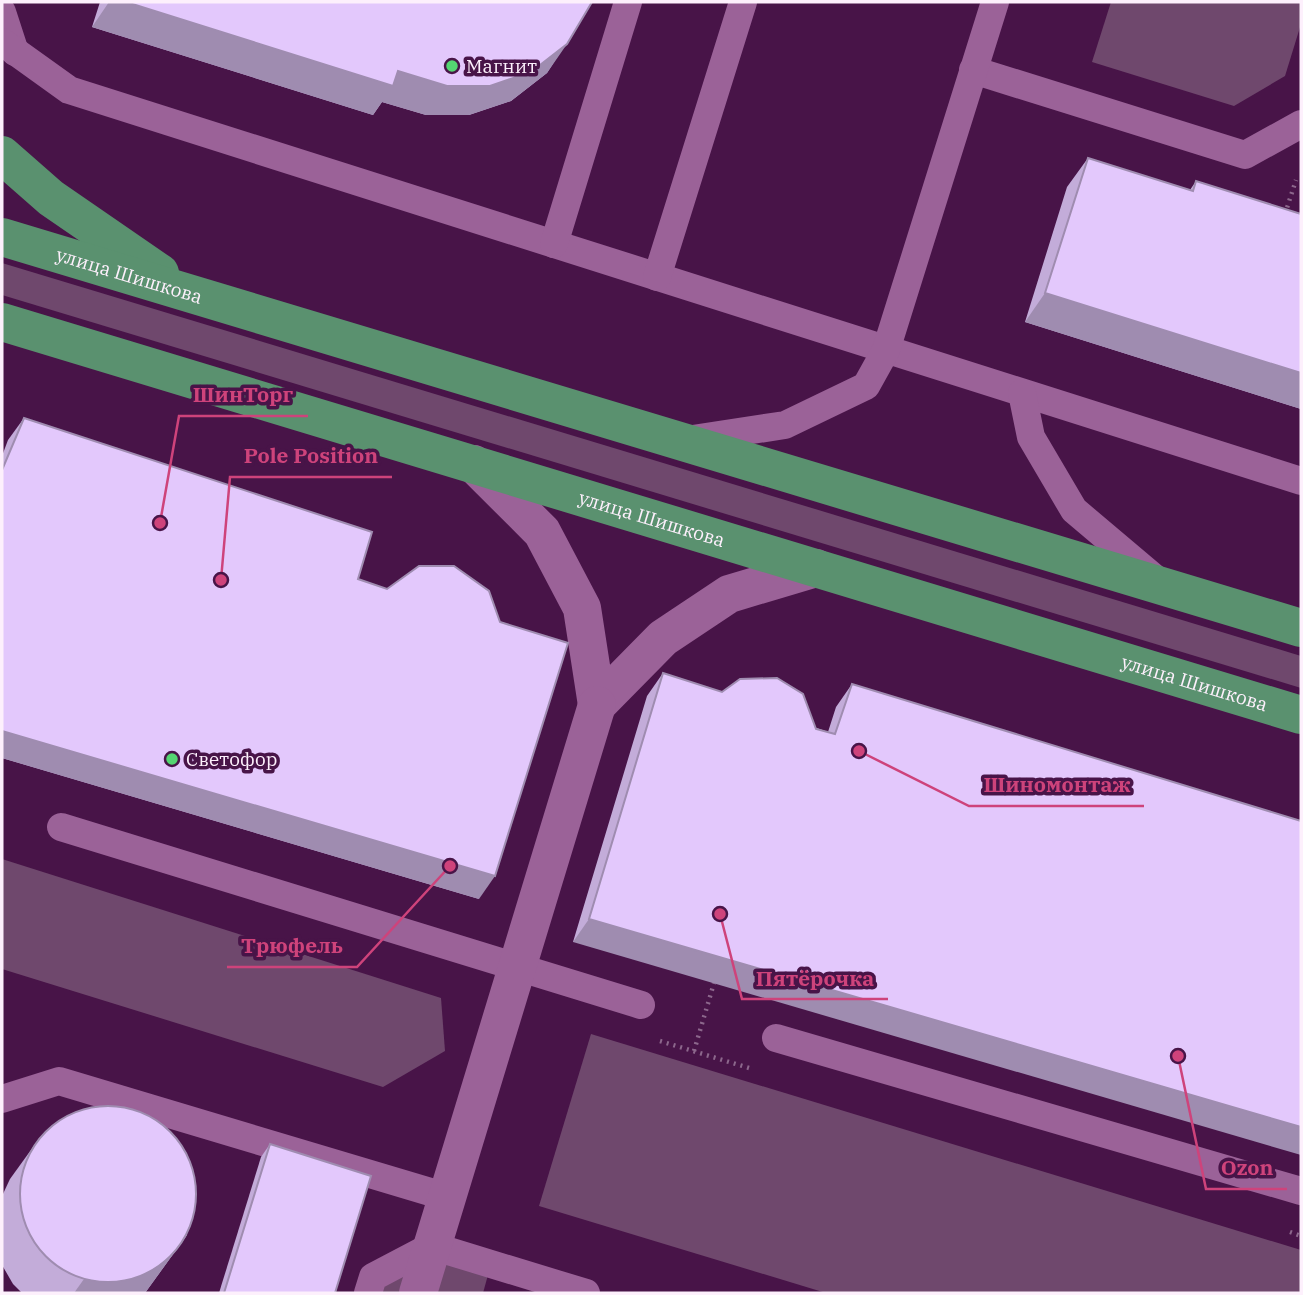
<svg xmlns="http://www.w3.org/2000/svg" width="1303" height="1295" viewBox="0 0 1303 1295" font-family="'IBM Plex Serif',serif">
	<style>
		.green { fill: #6f486d }
		.lines { fill: none; stroke-linecap: round; stroke-linejoin: round }
		.path { stroke: #8c678c; stroke-width: 4.5; stroke-dasharray: 2 5; stroke-linecap: butt }
		.lane { stroke: #9b6298; stroke-width: 28 }
		.street { stroke: #9b6298; stroke-width: 38 }
		.primary { stroke: #5a916f; stroke-width: 38 }
		.wall { fill: #c3acd9 }
		.shaded-wall { fill: #9f8cb0 }
		.building { fill: #e3c8fc; stroke: #9f8cb0; stroke-width: 2 }
		.poi-dot { fill: #54d672; stroke: #481448; stroke-width: 2.5 }
		.labels { text-anchor: middle; stroke-width: 7; stroke-linejoin: round; paint-order: stroke }
		.poi-label { font-size: 19px; fill: #fdf0fc; stroke: #481448; text-anchor: start }
		.street-label { font-size: 19px; fill: #fdf0fc; stroke: #481448 }
		.leader { fill: none; stroke: #ce437b; stroke-width: 2.5 }
		.callout-dot { fill: #ce437b; stroke: #481448; stroke-width: 2.5 }
		.callout-label { font-size: 21px; text-anchor: middle; font-weight: bold; fill: #ce437b; stroke: #481448; stroke-width: 7; stroke-linejoin: round; paint-order: stroke }
	</style>
	<rect width="100%" height="100%" fill="#481448"/>
	<g class="green">
		<path d="M 1111,2 L 1301,2 L 1301,24 L 1285,76 L 1234,106 L 1092,62 Z"/>
		<path d="M 2,263 L 1301,656 L 1301,688 L 2,295 Z"/>
		<path d="M 2,859 L 441,998 L 445,1051 L 383,1087 L 2,969 Z"/>
		<path d="M 591,1034 L 1301,1250 L 1301,1293 L 826,1293 L 539,1206 Z"/>
		<path d="M 432,1246 L 491,1264 L 483,1293 L 368,1293 Z"/>
	</g>
	<g class="lines">
		<g class="path">
			<path d="M 1285,214 L 1296,180"/>
			<path d="M 660,1041 L 749,1068"/>
			<path d="M 694,1051 L 714,983"/>
			<path d="M 1290,1232 L 1301,1236"/>
		</g>
		<g class="lane">
			<path d="M 2,12 L 15,52"/>
			<path d="M 2,42 L 69,90 L 1301,481"/>
			<path d="M 973,70 L 1245,155 L 1301,124"/>
			<path d="M 554,244 L 628,2"/>
			<path d="M 657,277 L 743,2"/>
			<path d="M 1022,393 L 1031,437 L 1074,510 L 1158,581"/>
			<path d="M 686,440 L 785,425 L 866,386 L 886,350 L 995,2"/>
			<path d="M 61,827 L 641,1005"/>
			<path d="M 776,1038 L 1301,1191"/>
			<path d="M 2,1099 L 59,1081 L 447,1197"/>
			<path d="M 368,1293 L 373,1277 L 432,1246 L 586,1293"/>
		</g>
		<g class="street">
			<path d="M 474,464 L 542,532 L 582,608 L 597,705 L 663,638 L 729,594 L 816,568"/>
			<path d="M 418,1293 L 597,705"/>
		</g>
		<g class="primary">
			<path d="M 2,155 L 51,198 L 160,273"/>
			<path id="s1" d="M 2,237 L 1301,628"/>
			<path id="s2" d="M 2,322 L 1301,715"/>
		</g>
	</g>
	<g class="wall">
		<path d="M 100,2 L 592,2 L 547,73 L 511,101 L 469,115 L 426,115 L 382,102 L 373,115 L 92,27 Z"/>
		<path d="M 1088,158 L 1190,190 L 1196,181 L 1301,214 L 1301,409 L 1025,322 L 1067,187 Z"/>
		<path d="M 24,418 L 358,579 L 479,899 L 2,758 L 2,456 L 8,440 Z"/>
		<path d="M 663,673 L 828,732 L 836,707 L 852,684 L 1301,821 L 573,942 L 647,696 Z"/>
		<path d="M 36,1143 L 187,1235 L 145,1293 L 22,1293 L 13,1284 L 2,1265 L 2,1196 L 10,1179 Z"/>
		<path d="M 270,1144 L 335,1293 L 219,1293 L 261,1157 Z"/>
	</g>
	<g class="shaded-wall">
		<path d="M 109,2 L 126,2 L 398,71 L 567,44 L 547,73 L 511,101 L 469,115 L 426,115 L 382,102 L 373,115 L 92,27 Z"/>
		<path d="M 1045,293 L 1301,373 L 1301,409 L 1025,322 Z"/>
		<path d="M 2,731 L 495,876 L 479,899 L 2,758 Z"/>
		<path d="M 589,919 L 1301,1127 L 1301,1155 L 573,942 Z"/>
		<path d="M 187,1235 L 145,1293 L 74,1293 L 84,1279 Z"/>
	</g>
	<g class="building">
		<path d="M 126,2 L 592,2 L 567,44 L 531,72 L 490,86 L 447,86 L 398,71 L 393,86 Z"/>
		<path d="M 1088,158 L 1193,191 L 1196,181 L 1301,214 L 1301,373 L 1045,293 Z"/>
		<path d="M 24,418 L 372,532 L 358,579 L 387,589 L 419,566 L 454,566 L 489,591 L 500,622 L 568,643 L 495,876 L 2,731 L 2,470 Z"/>
		<path d="M 663,673 L 722,692 L 740,679 L 777,678 L 803,694 L 816,729 L 835,734 L 852,684 L 1301,821 L 1301,1127 L 589,919 Z"/>
		<circle cx="108" cy="1194" r="88"/>
		<path d="M 270,1144 L 371,1176 L 335,1293 L 224,1293 Z"/>
	</g>
	<g class="poi-dot">
		<circle cx="452" cy="66" r="7"/>
		<circle cx="172" cy="759" r="7"/>
	</g>
	<g class="labels">
		<g class="poi-label">
			<text x="466" y="73">Магнит</text>
			<text x="186" y="766">Светофор</text>
		</g>
		<g class="street-label">
			<text dy="7" stroke="none"><textPath href="#s1" startOffset="133">улица Шишкова</textPath></text>
			<text dy="7" stroke="none"><textPath href="#s2" startOffset="679">улица Шишкова</textPath></text>
			<text dy="7" stroke="none"><textPath href="#s2" startOffset="1246">улица Шишкова</textPath></text>
		</g>
	</g>
	<path class="leader" d="M160 523L179 416H308M221 580L230 477H392M859 751L969 806H1144M450 866L357 967H227M720 914L742 999H888M1178 1056L1206 1189H1287"/>
	<g class="callout-dot">
		<circle cx="160" cy="523" r="7"/>
		<circle cx="221" cy="580" r="7"/>
		<circle cx="859" cy="751" r="7"/>
		<circle cx="450" cy="866" r="7"/>
		<circle cx="720" cy="914" r="7"/>
		<circle cx="1178" cy="1056" r="7"/>
	</g>
	<g class="callout-label">
		<text x="243" y="402">ШинТорг</text>
		<text x="311" y="463">Pole Position</text>
		<text x="1057" y="792">Шиномонтаж</text>
		<text x="292" y="953">Трюфель</text>
		<text x="815" y="986">Пятёрочка</text>
		<text x="1247" y="1175">Ozon</text>
	</g>
	<rect width="1303" height="1295" fill="none" stroke="#fdf0fc" stroke-width="7"/>
</svg>
